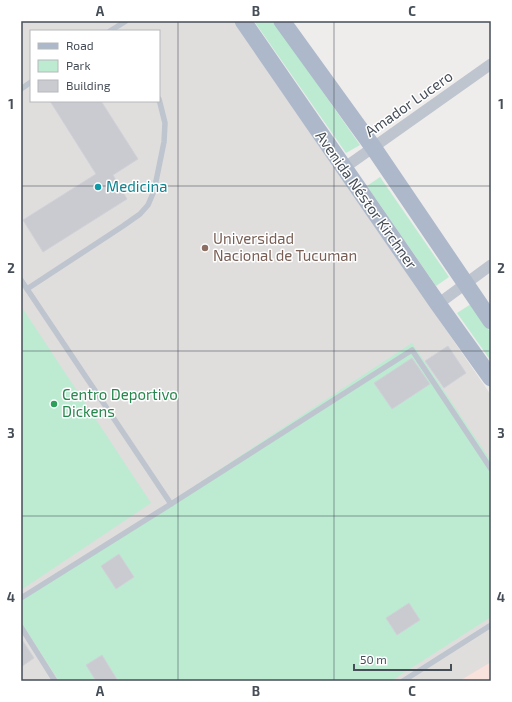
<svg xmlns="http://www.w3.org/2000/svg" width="512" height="702" viewBox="0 0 512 702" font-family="'Exo 2',sans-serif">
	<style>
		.education { fill: #e0dddd; fill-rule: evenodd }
		.medical { fill: #f9e1dc }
		.green { fill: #bcebd2 }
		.building { fill: #cacbd1; stroke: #d0d2d8 }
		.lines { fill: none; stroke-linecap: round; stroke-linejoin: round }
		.lane { stroke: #bec5ce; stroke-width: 5.5 }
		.street { stroke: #bec5ce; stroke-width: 11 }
		.primary { stroke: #adb9ca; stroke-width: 17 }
		.grid { fill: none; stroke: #464e58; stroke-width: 1; stroke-opacity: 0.55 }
		.culture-dot { fill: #0f9aa8; stroke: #fff; stroke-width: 1.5 }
		.education-dot { fill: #8d6e63; stroke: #fff; stroke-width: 1.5 }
		.leisure-dot { fill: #2e9e5b; stroke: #fff; stroke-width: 1.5 }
		.labels { text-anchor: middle; stroke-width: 3; stroke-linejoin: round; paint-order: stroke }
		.street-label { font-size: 15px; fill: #464e58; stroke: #fff }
		.culture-label { font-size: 15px; fill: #0d838f; stroke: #fff; text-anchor: start }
		.education-label { font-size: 15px; fill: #785e54; stroke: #fff; text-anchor: start }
		.leisure-label { font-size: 15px; fill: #27864d; stroke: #fff; text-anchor: start }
		.neatline { fill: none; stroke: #464e58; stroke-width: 1.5 }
		.grid-label { font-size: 13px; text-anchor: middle; font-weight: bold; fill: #464e58 }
	</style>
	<rect width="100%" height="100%" fill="#efecec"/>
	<path class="education" d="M 21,21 L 233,21 L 491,395 L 491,681 L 21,681 ZM 31,31 L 159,31 L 159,101 L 31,101 Z"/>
	<path class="medical" d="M 491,662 L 491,681 L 461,681 L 461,680 Z"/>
	<g class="green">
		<path d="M 254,21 L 273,21 L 360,145 L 346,153 Z"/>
		<path d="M 380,177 L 449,277 L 436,286 L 367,186 Z"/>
		<path d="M 471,304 L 491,333 L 491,361 L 457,313 Z"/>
		<path d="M 21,306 L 151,503 L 21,590 Z"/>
		<path d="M 412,343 L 491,461 L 491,617 L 391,681 L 59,681 L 21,622 L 21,600 Z"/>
	</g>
	<g class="building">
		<path d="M 50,101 L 101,101 L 138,159 L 113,175 L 127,199 L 43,252 L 23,220 L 96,174 Z"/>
		<path d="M 448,346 L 466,373 L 444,388 L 425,361 Z"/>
		<path d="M 412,358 L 430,384 L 392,409 L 374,383 Z"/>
		<path d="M 119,554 L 134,577 L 116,589 L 101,566 Z"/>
		<path d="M 409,603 L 420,620 L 397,635 L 386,618 Z"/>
		<path d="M 21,638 L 34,658 L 21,667 Z"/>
		<path d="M 102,655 L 118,681 L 96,681 L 86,665 Z"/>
	</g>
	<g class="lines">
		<g class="lane">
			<path d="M 110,31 L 126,21"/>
			<path d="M 21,89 L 31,82"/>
			<path d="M 21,280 L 171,504 L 21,598"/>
			<path d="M 27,289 L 123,226 L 140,214 L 148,205 L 154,191 L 164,142 L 165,123 L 159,99"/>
			<path d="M 171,504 L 412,350 L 491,469"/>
			<path d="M 21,627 L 55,681"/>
			<path d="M 403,681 L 491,625"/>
		</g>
		<g class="street">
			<path d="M 344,168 L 491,64"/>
			<path d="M 438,304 L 491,265"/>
		</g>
		<g class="primary">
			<path d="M 243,21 L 438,304 L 491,378"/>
			<path d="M 282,21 L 373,147 L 491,321"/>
		</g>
	</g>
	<path class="grid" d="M 178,21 L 178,681M 334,21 L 334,681M 21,186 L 491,186M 21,351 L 491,351M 21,516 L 491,516"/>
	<circle class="culture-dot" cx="98" cy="187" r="4"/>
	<circle class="education-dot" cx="205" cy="248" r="4"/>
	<circle class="leisure-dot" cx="54" cy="404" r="4"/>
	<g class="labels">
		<g class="street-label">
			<text transform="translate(409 104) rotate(-35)" y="5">Amador Lucero</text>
			<text transform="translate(366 200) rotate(55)" y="5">Avenida Néstor Kirchner</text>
		</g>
		<g class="culture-label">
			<text x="106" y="192">Medicina</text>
		</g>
		<g class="education-label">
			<text x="213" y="244">Universidad<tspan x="213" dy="17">Nacional de Tucuman</tspan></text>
		</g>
		<g class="leisure-label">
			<text x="62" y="400">Centro Deportivo<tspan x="62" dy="17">Dickens</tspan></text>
		</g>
	</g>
	<rect width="512" height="702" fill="none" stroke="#ffffff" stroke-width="44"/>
	<rect x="30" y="30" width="130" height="72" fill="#ffffff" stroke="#b5b8bc"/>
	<rect x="38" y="43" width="20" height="6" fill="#adb9ca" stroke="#b5b8bc"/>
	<text x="66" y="50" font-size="12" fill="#464e58">Road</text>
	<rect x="38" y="60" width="20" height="12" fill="#bcebd2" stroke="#b5b8bc"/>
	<text x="66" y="70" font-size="12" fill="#464e58">Park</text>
	<rect x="38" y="80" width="20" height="12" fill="#cacbd1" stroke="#b5b8bc"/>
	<text x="66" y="90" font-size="12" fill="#464e58">Building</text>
	<path d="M354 664v6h97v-6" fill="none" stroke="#464e58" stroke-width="2"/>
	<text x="360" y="664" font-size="12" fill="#464e58" stroke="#ffffff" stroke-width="3" paint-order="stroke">50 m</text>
	<rect x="22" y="22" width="468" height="658" class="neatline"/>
	<g class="grid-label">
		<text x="100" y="16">A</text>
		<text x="256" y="16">B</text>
		<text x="412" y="16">C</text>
		<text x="11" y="109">1</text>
		<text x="501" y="109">1</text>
		<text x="11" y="273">2</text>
		<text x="501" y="273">2</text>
		<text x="11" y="438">3</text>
		<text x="501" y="438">3</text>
		<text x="11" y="602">4</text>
		<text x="501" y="602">4</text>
		<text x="100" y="696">A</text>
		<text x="256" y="696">B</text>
		<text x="412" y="696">C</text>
	</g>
</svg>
